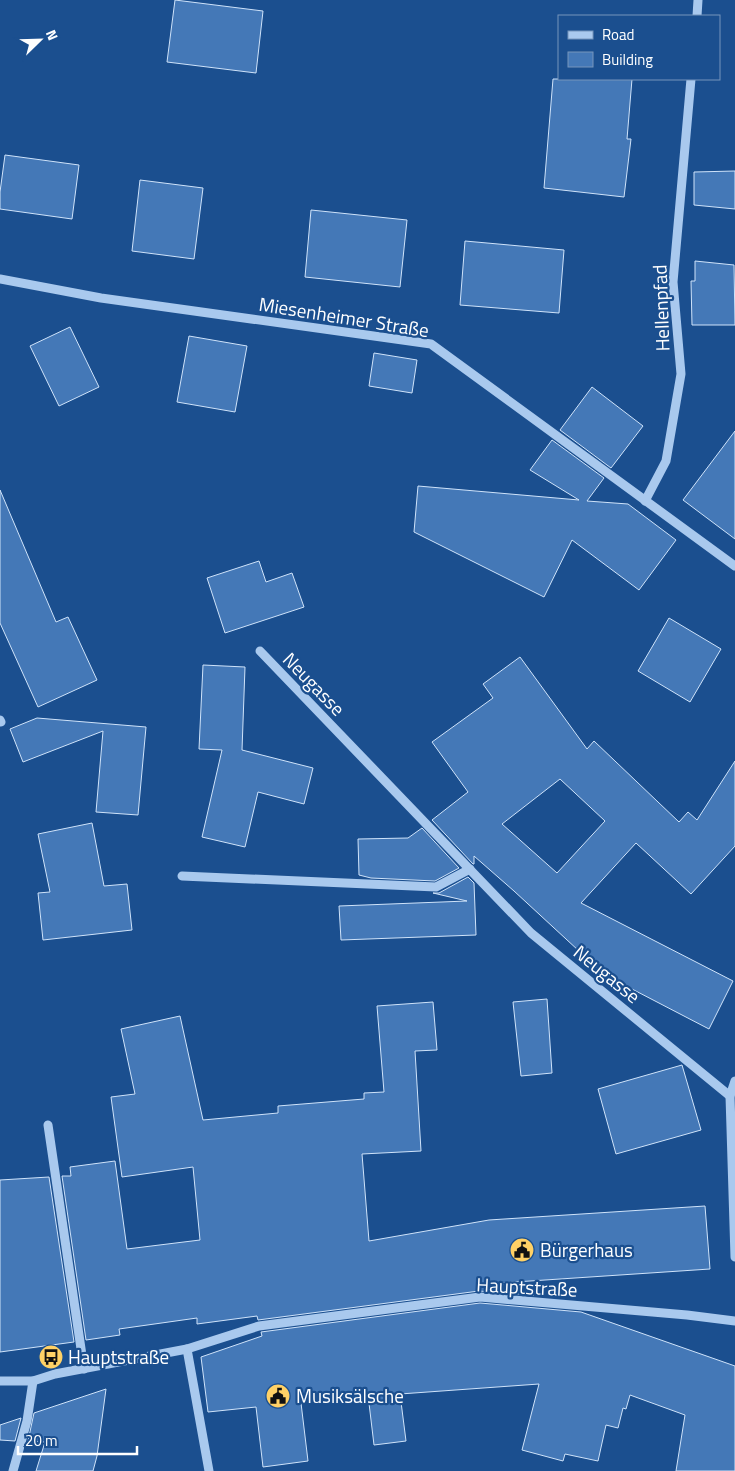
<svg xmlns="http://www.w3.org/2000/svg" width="735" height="1471" viewBox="0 0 735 1471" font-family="'Titillium Web',sans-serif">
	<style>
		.building { fill: #4478b7; stroke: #cfe3fa; fill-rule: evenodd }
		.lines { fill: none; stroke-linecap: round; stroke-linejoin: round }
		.minor { stroke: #a9c9ee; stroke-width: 9 }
		.labels { text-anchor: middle; stroke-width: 4.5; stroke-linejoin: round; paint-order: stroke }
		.street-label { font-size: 19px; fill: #fff; stroke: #1b4f8f }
		.poi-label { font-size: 19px; fill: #fff; stroke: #1b4f8f; text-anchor: start }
	</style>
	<rect width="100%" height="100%" fill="#1b4f8f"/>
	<g class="building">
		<path d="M 175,0 L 263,11 L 256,73 L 167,62 Z"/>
		<path d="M 553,79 L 632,79 L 627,139 L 631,139 L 624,197 L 544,188 Z"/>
		<path d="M 5,155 L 79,165 L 72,219 L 0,209 L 0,192 Z"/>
		<path d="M 735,171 L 735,209 L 694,205 L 694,172 Z"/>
		<path d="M 140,180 L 203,188 L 194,259 L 132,251 Z"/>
		<path d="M 311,210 L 407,220 L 400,287 L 305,277 Z"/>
		<path d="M 465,241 L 564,250 L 559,313 L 460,305 Z"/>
		<path d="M 695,261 L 734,265 L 735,325 L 692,325 L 691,281 L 695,281 Z"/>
		<path d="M 70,327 L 99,387 L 59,406 L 30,346 Z"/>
		<path d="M 189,336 L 247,346 L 235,412 L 177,402 Z"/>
		<path d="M 374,353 L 417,360 L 412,393 L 369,386 Z"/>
		<path d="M 592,387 L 643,426 L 611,468 L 560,430 Z"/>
		<path d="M 735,431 L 735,539 L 683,500 Z"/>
		<path d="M 552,440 L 604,478 L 587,501 L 628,504 L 676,540 L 639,590 L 572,540 L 544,597 L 414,532 L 418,486 L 579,500 L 530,470 Z"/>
		<path d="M 0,490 L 56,622 L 68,617 L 97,680 L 38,707 L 0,623 Z"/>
		<path d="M 259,561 L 266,582 L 292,573 L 304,607 L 225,633 L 207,578 Z"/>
		<path d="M 669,618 L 721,649 L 690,702 L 638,671 Z"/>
		<path d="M 520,657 L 587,749 L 594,741 L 679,822 L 688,812 L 697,820 L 735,761 L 735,846 L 691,894 L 636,843 L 581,903 L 733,981 L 709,1029 L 605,975 L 514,891 L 474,856 L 474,864 L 473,864 L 432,820 L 468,792 L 432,742 L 493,698 L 483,684 ZM 560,779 L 605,821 L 557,873 L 502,824 Z"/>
		<path d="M 203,665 L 245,667 L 242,750 L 313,768 L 304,804 L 258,792 L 245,847 L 202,837 L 222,750 L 199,749 Z"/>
		<path d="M 37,718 L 146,727 L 138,815 L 96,812 L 103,731 L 23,762 L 10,729 Z"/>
		<path d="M 92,823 L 104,886 L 127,884 L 132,930 L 43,940 L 38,893 L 50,892 L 38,834 Z"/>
		<path d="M 422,828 L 459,868 L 435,881 L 371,878 L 359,875 L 358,839 L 408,838 Z"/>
		<path d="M 468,877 L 474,883 L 476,935 L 341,940 L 339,906 L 467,901 L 433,893 L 439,893 Z"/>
		<path d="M 547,999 L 552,1073 L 521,1076 L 513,1002 Z"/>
		<path d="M 433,1002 L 437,1050 L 415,1051 L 421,1151 L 362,1154 L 369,1241 L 489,1220 L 705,1206 L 710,1269 L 500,1283 L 534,1295 L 479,1291 L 258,1320 L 257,1316 L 197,1324 L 197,1318 L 119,1329 L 120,1335 L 86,1340 L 62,1176 L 71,1176 L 70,1167 L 115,1161 L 127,1249 L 200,1240 L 193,1167 L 122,1177 L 111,1097 L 135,1094 L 121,1029 L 180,1016 L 203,1120 L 278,1113 L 278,1106 L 364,1099 L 364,1093 L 384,1092 L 377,1006 Z"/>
		<path d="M 682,1065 L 701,1130 L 616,1154 L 598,1089 Z"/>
		<path d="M 49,1177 L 74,1342 L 0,1352 L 0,1180 Z"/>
		<path d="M 480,1303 L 581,1312 L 735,1366 L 735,1471 L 676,1471 L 685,1415 L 630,1395 L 626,1409 L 623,1408 L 618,1428 L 606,1425 L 598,1461 L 565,1454 L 563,1461 L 522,1450 L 539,1384 L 400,1394 L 406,1441 L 374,1445 L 368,1395 L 301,1403 L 308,1461 L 263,1467 L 256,1407 L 208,1412 L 201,1357 L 262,1336 L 261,1332 Z"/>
		<path d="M 106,1389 L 97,1456 L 93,1471 L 36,1471 L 45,1442 L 28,1441 L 34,1413 Z"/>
		<path d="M 21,1418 L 15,1441 L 0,1440 L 0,1425 Z"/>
	</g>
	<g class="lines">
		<g class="minor">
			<path d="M 697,16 L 698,0"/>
			<path d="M 0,279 L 101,298 L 431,344 L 735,566"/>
			<path d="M 645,501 L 666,461 L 681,374 L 673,282 L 691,79"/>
			<path d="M 260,651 L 531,933 L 730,1096"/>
			<path d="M 0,720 L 1,722"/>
			<path d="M 182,876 L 436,887 L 470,869"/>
			<path d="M 735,1081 L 730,1096 L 735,1257"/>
			<path d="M 48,1125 L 84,1369"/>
			<path d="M 187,1349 L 209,1471"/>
			<path d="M 0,1381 L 33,1381 L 55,1374 L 187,1349 L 259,1326 L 480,1297 L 687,1315 L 735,1321"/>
			<path d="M 13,1471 L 27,1421 L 33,1381"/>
		</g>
	</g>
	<defs>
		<symbol id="civic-disc" viewBox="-11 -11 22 22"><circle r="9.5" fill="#ffd166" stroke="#1b4f8f"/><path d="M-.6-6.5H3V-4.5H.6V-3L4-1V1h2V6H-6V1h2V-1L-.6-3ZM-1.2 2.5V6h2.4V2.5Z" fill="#111"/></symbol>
		<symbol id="bus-disc" viewBox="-11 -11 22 22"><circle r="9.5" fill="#ffd166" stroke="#1b4f8f"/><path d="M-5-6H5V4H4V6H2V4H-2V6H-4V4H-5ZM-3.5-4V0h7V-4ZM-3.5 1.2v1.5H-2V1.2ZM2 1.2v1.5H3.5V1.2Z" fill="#111"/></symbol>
	</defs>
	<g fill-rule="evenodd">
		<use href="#civic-disc" x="508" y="1236" width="28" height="28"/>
		<use href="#bus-disc" x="37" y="1343" width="28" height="28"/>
		<use href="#civic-disc" x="264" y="1382" width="28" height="28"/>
	</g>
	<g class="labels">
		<g class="street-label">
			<text transform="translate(661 308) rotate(-92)" y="7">Hellenpfad</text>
			<text transform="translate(344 317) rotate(9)" y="7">Miesenheimer Straße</text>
			<text transform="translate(314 684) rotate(46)" y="7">Neugasse</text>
			<text transform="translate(607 974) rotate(39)" y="7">Neugasse</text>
			<text transform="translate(527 1287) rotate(3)" y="7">Hauptstraße</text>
		</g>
		<g class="poi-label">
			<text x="540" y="1257">Bürgerhaus</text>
			<text x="68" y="1364">Hauptstraße</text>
			<text x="296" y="1403">Musiksälsche</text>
		</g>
	</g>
	<rect x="558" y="15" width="162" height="65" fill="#1b4f8f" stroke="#7695bc"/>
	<rect x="568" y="31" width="25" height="8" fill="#a9c9ee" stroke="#7695bc"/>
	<text x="602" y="40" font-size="15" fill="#ffffff">Road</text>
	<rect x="568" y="52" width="25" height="15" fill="#4478b7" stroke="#7695bc"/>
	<text x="602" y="65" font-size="15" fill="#ffffff">Building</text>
	<g transform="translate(40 40) rotate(67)" stroke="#1b4f8f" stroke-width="4" paint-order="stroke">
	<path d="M0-4L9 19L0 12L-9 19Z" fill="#ffffff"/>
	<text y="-8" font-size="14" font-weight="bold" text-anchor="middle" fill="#ffffff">N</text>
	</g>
	<path d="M18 1446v8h119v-8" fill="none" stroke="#ffffff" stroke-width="2.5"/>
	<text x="25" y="1446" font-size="15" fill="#ffffff" stroke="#1b4f8f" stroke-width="4" paint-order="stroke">20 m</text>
</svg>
